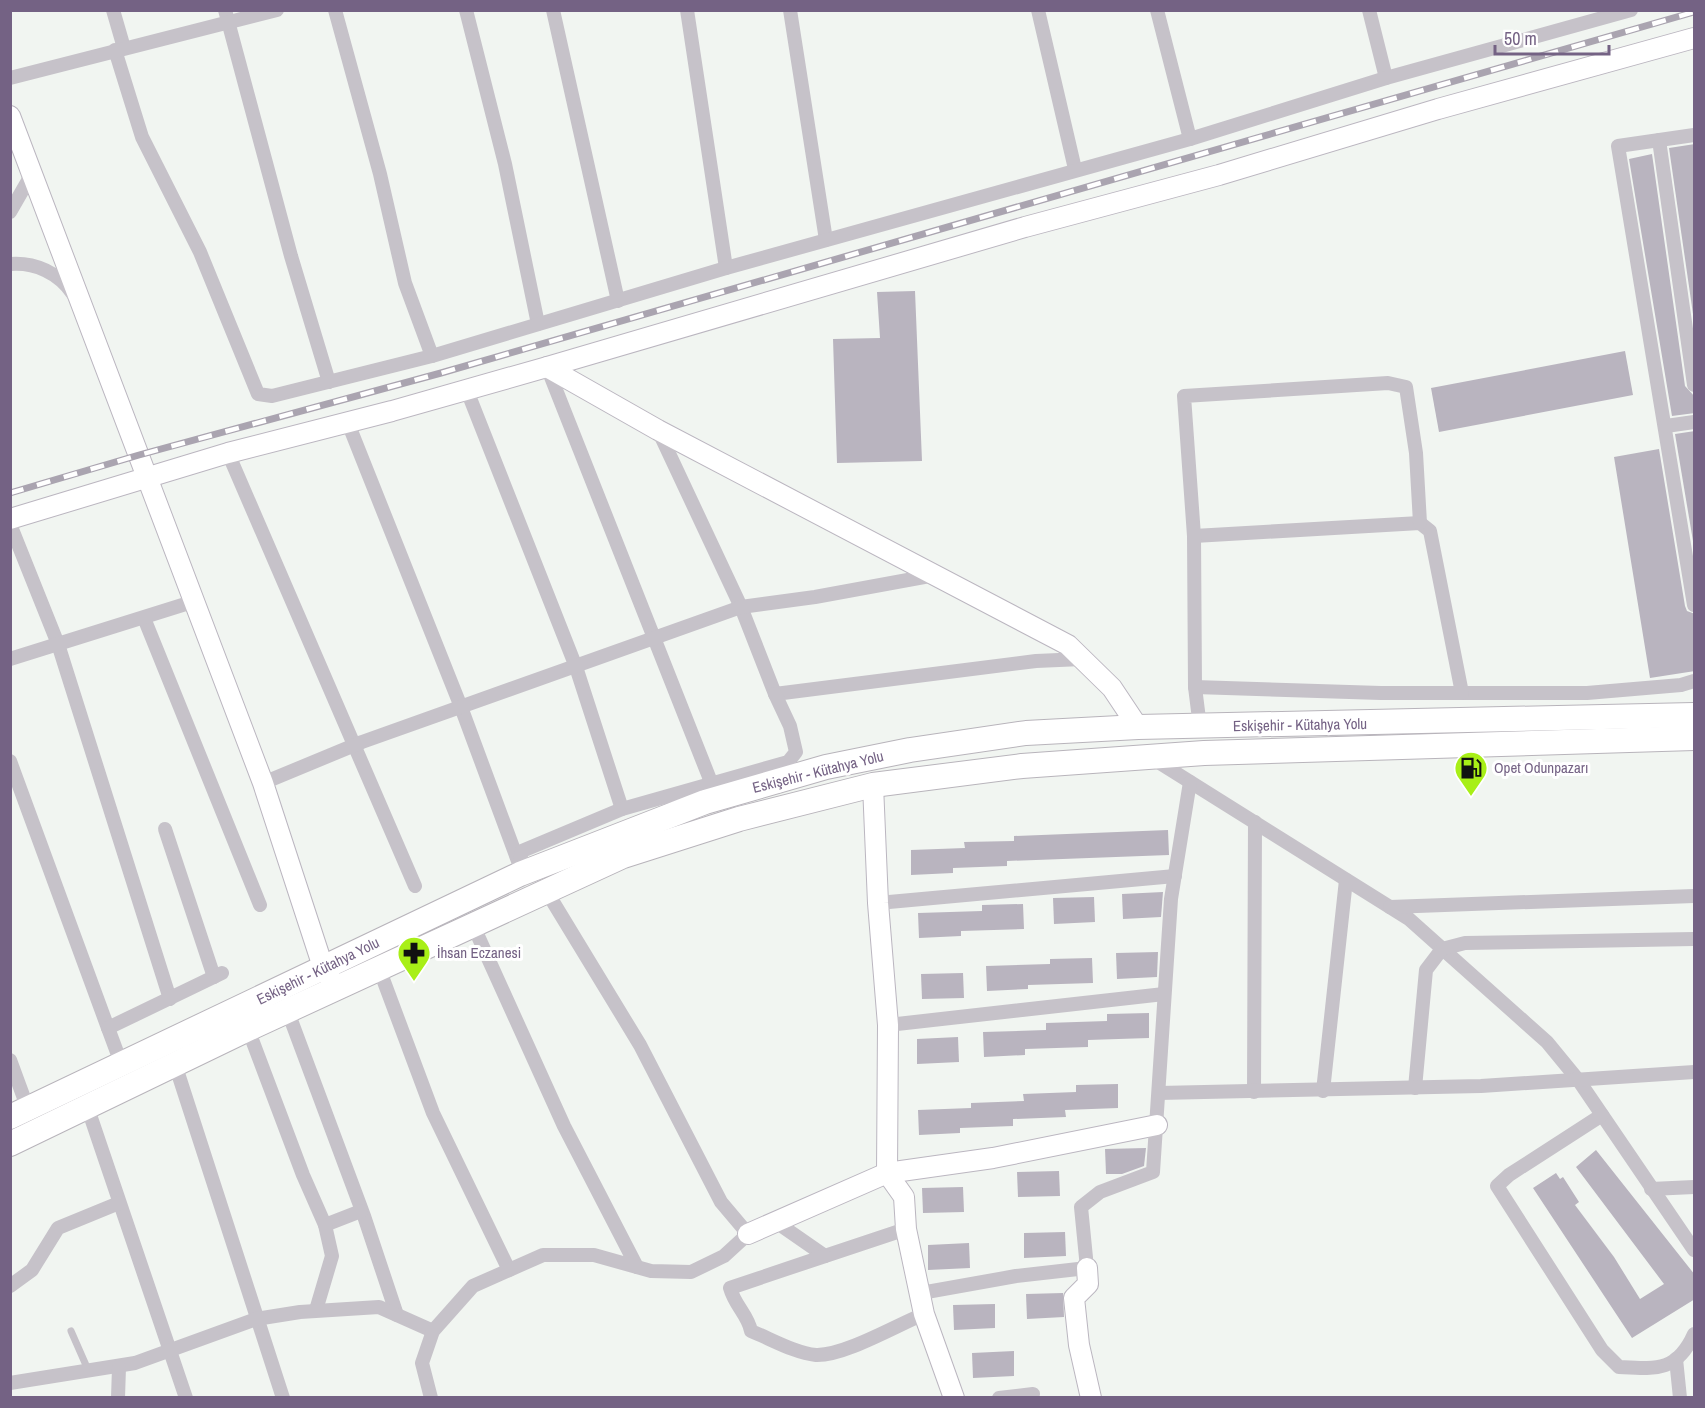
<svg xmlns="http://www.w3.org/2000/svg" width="1705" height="1408" viewBox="0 0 1705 1408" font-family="'Archivo Narrow',sans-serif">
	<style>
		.building { fill: #b9b4bf }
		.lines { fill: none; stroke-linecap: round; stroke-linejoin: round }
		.secondary-casing { stroke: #bbb6c0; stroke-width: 22 }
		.highway-casing { stroke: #b8b4bb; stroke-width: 26 }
		.lane { stroke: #c6c2c9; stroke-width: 7 }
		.street { stroke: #c6c2c9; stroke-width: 14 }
		.secondary { stroke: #fff; stroke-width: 20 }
		.highway { stroke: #fff; stroke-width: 24 }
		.rail-casing { stroke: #aaa4b0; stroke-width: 7 }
		.rail { stroke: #fff; stroke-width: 4.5; stroke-dasharray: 14; stroke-linecap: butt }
		.labels { text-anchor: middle; stroke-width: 6; stroke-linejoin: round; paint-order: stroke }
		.street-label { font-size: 15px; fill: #746284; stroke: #fff }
		.poi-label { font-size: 15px; fill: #746284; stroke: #fff; text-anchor: start }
	</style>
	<rect width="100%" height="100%" fill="#f1f5f1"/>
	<g class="building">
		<path d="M 1695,144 L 1695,321 L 1694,321 L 1669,148 Z"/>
		<path d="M 1652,154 L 1685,386 L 1695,397 L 1695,413 L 1672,416 L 1629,159 Z"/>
		<path d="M 915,291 L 922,461 L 837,463 L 833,339 L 880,338 L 877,292 Z"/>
		<path d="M 1625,351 L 1633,395 L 1439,432 L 1431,388 Z"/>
		<path d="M 1695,431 L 1695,553 L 1675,434 Z"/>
		<path d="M 1659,449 L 1685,606 L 1687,611 L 1695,614 L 1695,671 L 1650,678 L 1614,457 Z"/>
		<path d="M 1168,830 L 1169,855 L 1007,861 L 1007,866 L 953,868 L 953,873 L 911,875 L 911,850 L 965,848 L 964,842 L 1014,841 L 1014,836 Z"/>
		<path d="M 1163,892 L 1161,917 L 1123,919 L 1122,894 Z"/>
		<path d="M 1094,897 L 1095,922 L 1054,924 L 1053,898 Z"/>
		<path d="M 1023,904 L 1024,929 L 961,931 L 961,936 L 919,938 L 918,913 L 982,911 L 982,905 Z"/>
		<path d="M 1158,952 L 1157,977 L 1117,979 L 1116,953 Z"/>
		<path d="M 1092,958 L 1093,983 L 1028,985 L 1028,989 L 987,991 L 986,966 L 1050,964 L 1050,959 Z"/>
		<path d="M 963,973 L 964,998 L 922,999 L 921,974 Z"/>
		<path d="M 1149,1013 L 1149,1038 L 1088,1040 L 1088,1047 L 1025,1049 L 1025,1055 L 984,1057 L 983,1032 L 1046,1030 L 1046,1023 L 1107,1021 L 1107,1014 Z"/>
		<path d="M 958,1037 L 959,1062 L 917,1064 L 917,1039 Z"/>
		<path d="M 1118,1084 L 1118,1108 L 1065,1110 L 1066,1117 L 1013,1119 L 1013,1126 L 960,1128 L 960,1133 L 919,1135 L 918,1110 L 971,1108 L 971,1103 L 1024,1101 L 1023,1094 L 1076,1092 L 1076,1085 Z"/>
		<path d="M 1146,1148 L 1144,1166 L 1122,1174 L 1106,1174 L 1105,1149 Z"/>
		<path d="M 1596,1150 L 1695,1275 L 1695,1299 L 1632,1338 L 1533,1188 L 1556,1173 L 1560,1179 L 1563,1177 L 1579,1202 L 1575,1205 L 1614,1257 L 1640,1299 L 1664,1284 L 1576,1167 Z"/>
		<path d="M 1059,1171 L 1060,1196 L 1018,1197 L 1017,1172 Z"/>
		<path d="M 963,1187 L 964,1212 L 923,1213 L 922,1188 Z"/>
		<path d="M 1065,1232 L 1066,1256 L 1024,1258 L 1024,1233 Z"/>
		<path d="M 969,1243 L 970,1268 L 928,1270 L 928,1245 Z"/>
		<path d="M 1063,1293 L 1064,1317 L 1027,1319 L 1026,1294 Z"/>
		<path d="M 995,1304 L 995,1328 L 954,1330 L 953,1305 Z"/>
		<path d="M 1014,1351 L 1014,1376 L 973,1378 L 972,1353 Z"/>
	</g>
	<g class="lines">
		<defs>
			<g id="secondary">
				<path d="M 10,116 L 263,783 L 324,970 L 331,979"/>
				<path d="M 10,519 L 228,453 L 392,411 L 547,367"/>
				<path d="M 1138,727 L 1112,688 L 1068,645 L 658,430 L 547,367 L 1025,227 L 1219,175 L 1438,109 L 1694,38"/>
				<path d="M 873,785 L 878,903 L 888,1025 L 887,1173 L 904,1197 L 906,1229 L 924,1314 L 954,1398"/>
				<path d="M 748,1234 L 887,1173 L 993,1158 L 1157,1125"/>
				<path d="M 1087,1268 L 1088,1284 L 1074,1298 L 1079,1345 L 1091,1398"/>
			</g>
			<g id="highway">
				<path d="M 10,1117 L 520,874 L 705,802 L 826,767 L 910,750 L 1026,733 L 1138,727 L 1694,715"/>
				<path d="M 10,1144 L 248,1029 L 623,856 L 739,819 L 873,785 L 1022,766 L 1204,753 L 1694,738"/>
			</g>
		</defs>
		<use href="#secondary" class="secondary-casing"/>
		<use href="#highway" class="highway-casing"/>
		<path class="lane" d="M 71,1331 L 89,1372"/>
		<g class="street">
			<path d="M 113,10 L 124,48"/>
			<path d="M 225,10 L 291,256 L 329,382"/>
			<path d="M 335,10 L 380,174 L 405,283 L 432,356"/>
			<path d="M 466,10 L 505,164 L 538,324"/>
			<path d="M 553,10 L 618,301"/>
			<path d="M 687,10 L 726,268"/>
			<path d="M 790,10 L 826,240"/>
			<path d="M 1038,10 L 1075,169"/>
			<path d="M 1157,10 L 1190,139"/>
			<path d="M 1369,10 L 1386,78"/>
			<path d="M 115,50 L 142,137 L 200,252 L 258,394 L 272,396 L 432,356 L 726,268 L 1190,139 L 1386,78 L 1631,10"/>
			<path d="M 10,78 L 277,10"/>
			<path d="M 1694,135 L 1618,146 L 1694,605"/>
			<path d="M 1659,140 L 1694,385"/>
			<path d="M 10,212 L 29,179 L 27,168"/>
			<path d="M 10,264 C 35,262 59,273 73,294"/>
			<path d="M 547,367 L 711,782"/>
			<path d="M 466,388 L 576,667 L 622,809"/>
			<path d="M 348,423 L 461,707 L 518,861"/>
			<path d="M 1666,426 L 1694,422"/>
			<path d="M 658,430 L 741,607 L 775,694 L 1036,661 L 1082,659"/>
			<path d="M 228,453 L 415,886"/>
			<path d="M 10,524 L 58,644 L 170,999"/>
			<path d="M 1194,536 L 1420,523 L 1430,531 L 1462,693 L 1587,693 L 1681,685 L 1694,681"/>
			<path d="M 144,618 L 260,905"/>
			<path d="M 10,659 L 192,602"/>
			<path d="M 1195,687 L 1381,693 L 1462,693"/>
			<path d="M 1200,727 L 1195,687 L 1194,536 L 1184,396 L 1388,383 L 1406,387 L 1416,453 L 1420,523"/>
			<path d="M 1152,758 L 1409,919 L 1547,1042 L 1579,1081 L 1694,1250"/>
			<path d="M 10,761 L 108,1028"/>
			<path d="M 263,783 L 362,742 L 741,607 L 815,597 L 935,575"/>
			<path d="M 165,829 L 214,977"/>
			<path d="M 519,865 L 522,851 L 622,809 L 788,762 L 796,752 L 790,726 L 775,694"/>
			<path d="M 878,903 L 1175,876"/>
			<path d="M 1390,907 L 1694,896"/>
			<path d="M 473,925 L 564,1126 L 637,1267"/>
			<path d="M 380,971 L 433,1113 L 509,1270"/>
			<path d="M 288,1012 L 364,1216 L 397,1315"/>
			<path d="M 888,1025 L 1164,994"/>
			<path d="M 248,1029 L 303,1175 L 325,1225 L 361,1211"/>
			<path d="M 10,1060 L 28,1109"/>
			<path d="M 121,1063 L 108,1028 L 222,973"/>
			<path d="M 175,1064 L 283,1398"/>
			<path d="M 1415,1088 L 1426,970 L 1442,949 L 1465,943 L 1694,939"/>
			<path d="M 1323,1091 L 1346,880"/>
			<path d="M 1254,1092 L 1255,822"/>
			<path d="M 1159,1093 L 1481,1086 L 1694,1072"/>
			<path d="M 87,1106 L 186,1398"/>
			<path d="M 1602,1115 L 1509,1175 L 1497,1186 L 1602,1350 L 1619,1367 C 1656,1369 1677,1372 1694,1334"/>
			<path d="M 1651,1189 L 1694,1187"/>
			<path d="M 776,1222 L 825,1256 L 906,1229"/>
			<path d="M 825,1256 L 730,1288 C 735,1306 748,1315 751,1331 C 771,1339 795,1353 816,1355 C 844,1356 897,1325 924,1314"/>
			<path d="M 10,1286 L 32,1270 L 58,1228 L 119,1203"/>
			<path d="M 921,1293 L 1016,1276 L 1087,1268 L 1081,1207 L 1100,1192 L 1153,1172 L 1171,899 L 1190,782"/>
			<path d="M 316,1310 L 332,1256 L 325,1225"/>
			<path d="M 1676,1359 L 1680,1398"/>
			<path d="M 10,1383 L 135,1363 L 256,1319 L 300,1312 L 379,1307 L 433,1331"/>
			<path d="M 118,1398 L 119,1367"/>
			<path d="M 431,1398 L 422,1363 L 433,1331 L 473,1286 L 543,1255 L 594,1255 L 651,1271 L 691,1272 L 724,1256 L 748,1234 L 721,1202 L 640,1045 L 547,892"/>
			<path d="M 999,1398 L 1033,1394"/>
		</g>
		<use href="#secondary" class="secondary"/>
		<use href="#highway" class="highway"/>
		<defs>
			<path id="rail" d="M 10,493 L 139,455 L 441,373 L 1694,12"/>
		</defs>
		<use href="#rail" class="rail-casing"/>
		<use href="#rail" class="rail"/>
	</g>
	<defs>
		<symbol id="fuel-pin" viewBox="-11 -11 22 30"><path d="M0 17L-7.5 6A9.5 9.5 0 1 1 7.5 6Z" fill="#a8ef17" stroke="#fff"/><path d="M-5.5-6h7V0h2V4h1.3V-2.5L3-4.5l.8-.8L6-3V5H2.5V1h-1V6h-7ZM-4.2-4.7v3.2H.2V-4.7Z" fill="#111"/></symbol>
		<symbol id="pharmacy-pin" viewBox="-11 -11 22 30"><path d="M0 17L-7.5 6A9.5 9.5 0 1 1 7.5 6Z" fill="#a8ef17" stroke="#fff"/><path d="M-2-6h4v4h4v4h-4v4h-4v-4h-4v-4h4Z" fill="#111"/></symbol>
	</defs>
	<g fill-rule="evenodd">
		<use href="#fuel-pin" x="1452" y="749" width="38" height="52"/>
		<use href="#pharmacy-pin" x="395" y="934" width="38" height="52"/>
	</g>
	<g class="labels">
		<g class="street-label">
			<text transform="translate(1300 725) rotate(-1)" y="5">Eskişehir - Kütahya Yolu</text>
			<text transform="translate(818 772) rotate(-14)" y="5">Eskişehir - Kütahya Yolu</text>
			<text transform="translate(318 971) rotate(-26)" y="5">Eskişehir - Kütahya Yolu</text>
		</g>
		<g class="poi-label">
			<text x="1494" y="773">Opet Odunpazarı</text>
			<text x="437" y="958">İhsan Eczanesi</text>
		</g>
	</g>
	<rect width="1705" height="1408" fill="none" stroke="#746284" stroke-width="24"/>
	<path d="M1495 45v9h114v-9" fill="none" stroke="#746284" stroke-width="3"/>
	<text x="1504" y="45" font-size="18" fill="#746284" stroke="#ffffff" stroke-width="4.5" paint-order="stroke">50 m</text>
</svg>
